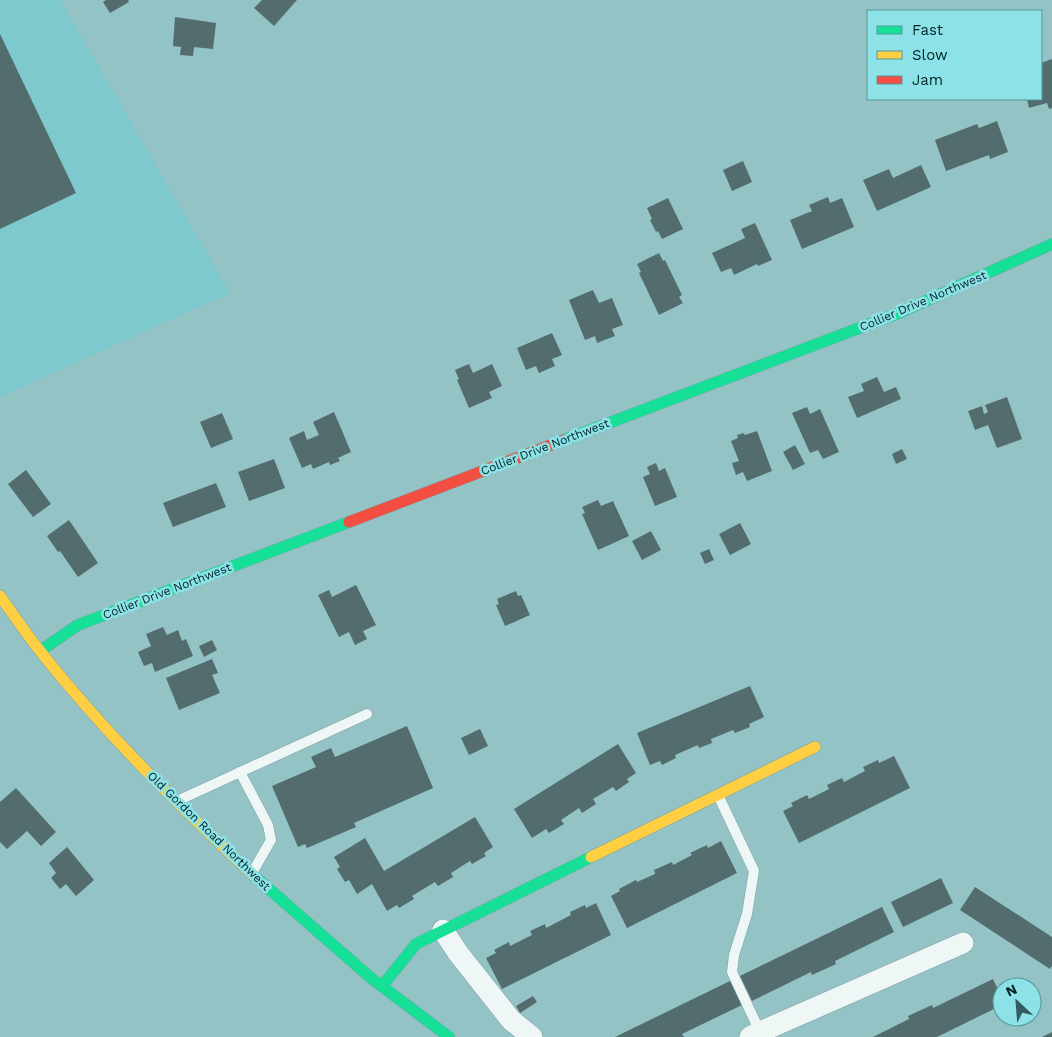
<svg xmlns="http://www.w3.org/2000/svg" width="1052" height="1037" viewBox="0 0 1052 1037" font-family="'Work Sans',sans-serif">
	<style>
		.built { fill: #7dc9cd }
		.building { fill: #536c6e }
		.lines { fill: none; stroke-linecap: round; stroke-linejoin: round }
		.lane-casing { stroke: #7ca1a4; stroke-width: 11 }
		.street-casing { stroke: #7ca1a4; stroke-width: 22 }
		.fast-casing { stroke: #7ca1a4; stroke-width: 12 }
		.slow-casing { stroke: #7ca1a4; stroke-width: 12 }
		.jam-casing { stroke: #7ca1a4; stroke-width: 12 }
		.lane { stroke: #eff6f6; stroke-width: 10 }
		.street { stroke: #eff6f6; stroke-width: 21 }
		.fast { stroke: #16e098; stroke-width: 11 }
		.slow { stroke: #ffcf43; stroke-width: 11 }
		.jam { stroke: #f24e42; stroke-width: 11 }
		.labels { text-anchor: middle; stroke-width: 5; stroke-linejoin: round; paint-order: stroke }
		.street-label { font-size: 12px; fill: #002426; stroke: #8de2e7 }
	</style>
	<rect width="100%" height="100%" fill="#94c3c6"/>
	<path class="built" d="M 0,0 L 60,0 L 230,293 L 0,397 Z"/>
	<g class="building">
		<path d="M 106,0 L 128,0 L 129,2 L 110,13 L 103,2 Z"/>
		<path d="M 262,0 L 297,0 L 274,26 L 254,8 Z"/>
		<path d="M 175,17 L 216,23 L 213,49 L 194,47 L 193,56 L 180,55 L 181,47 L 173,46 Z"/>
		<path d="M 0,34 L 76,193 L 0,229 Z"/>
		<path d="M 1052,59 L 1052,108 L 1049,109 L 1047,103 L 1029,108 L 1027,99 L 1041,99 L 1041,63 Z"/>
		<path d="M 997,121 L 1008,152 L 990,159 L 989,155 L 946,171 L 935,140 L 977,124 L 979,128 Z"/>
		<path d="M 743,161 L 752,182 L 732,191 L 723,170 Z"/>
		<path d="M 921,165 L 931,187 L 877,211 L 863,180 L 889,169 L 893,178 Z"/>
		<path d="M 828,197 L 830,203 L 842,198 L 854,227 L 802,249 L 790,220 L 812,211 L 809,205 Z"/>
		<path d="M 668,198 L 683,229 L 662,239 L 658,231 L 656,232 L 650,220 L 652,219 L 647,208 Z"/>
		<path d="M 755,223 L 772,260 L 758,266 L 757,264 L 734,275 L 731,268 L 721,272 L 712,253 L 745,238 L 741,229 Z"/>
		<path d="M 659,253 L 663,261 L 665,260 L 682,295 L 679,297 L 683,303 L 659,315 L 639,273 L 641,272 L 637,264 Z"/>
		<path d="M 593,290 L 599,303 L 612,298 L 623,325 L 612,329 L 615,336 L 597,343 L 595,336 L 585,340 L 569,300 Z"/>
		<path d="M 552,333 L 562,355 L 552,359 L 555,366 L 539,373 L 536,366 L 526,370 L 517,348 Z"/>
		<path d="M 469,364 L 473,373 L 492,364 L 502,386 L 489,392 L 492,398 L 469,408 L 457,380 L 459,379 L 455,370 Z"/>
		<path d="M 877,377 L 884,392 L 896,387 L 901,399 L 857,418 L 848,397 L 864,391 L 861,384 Z"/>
		<path d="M 1007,397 L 1022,439 L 997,448 L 988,425 L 975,430 L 968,411 L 982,406 L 984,414 L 988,412 L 985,405 Z"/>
		<path d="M 807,407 L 810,414 L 820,409 L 839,452 L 823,459 L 818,450 L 810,453 L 792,413 Z"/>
		<path d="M 334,412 L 351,452 L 338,458 L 340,461 L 330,465 L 329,462 L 313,469 L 311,464 L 302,468 L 289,438 L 304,431 L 307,440 L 319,435 L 313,422 Z"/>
		<path d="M 222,413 L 233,439 L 211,448 L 200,422 Z"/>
		<path d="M 757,431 L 772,471 L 747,481 L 743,472 L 736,475 L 732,463 L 739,461 L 731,441 L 738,438 L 737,435 L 744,433 L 745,435 Z"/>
		<path d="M 795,445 L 805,464 L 793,470 L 783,452 Z"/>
		<path d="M 902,449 L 907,459 L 896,464 L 892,454 Z"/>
		<path d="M 274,459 L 285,488 L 249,501 L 238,472 Z"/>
		<path d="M 656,463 L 659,471 L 665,468 L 677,497 L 655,506 L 643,477 L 650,474 L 647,467 Z"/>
		<path d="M 26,470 L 51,504 L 33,517 L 8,484 Z"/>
		<path d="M 216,483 L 226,507 L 173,527 L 163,503 Z"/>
		<path d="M 598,500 L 601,506 L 613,501 L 629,536 L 598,550 L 582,514 L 585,513 L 582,507 Z"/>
		<path d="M 69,520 L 98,563 L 78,577 L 60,551 L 58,552 L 47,536 Z"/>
		<path d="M 740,523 L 751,544 L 730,555 L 719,534 Z"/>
		<path d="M 651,531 L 661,550 L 642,560 L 632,541 Z"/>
		<path d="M 709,549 L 714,560 L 705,564 L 700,553 Z"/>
		<path d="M 356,585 L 376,625 L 363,631 L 367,639 L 355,645 L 349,632 L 339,637 L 318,595 L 329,590 L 332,597 Z"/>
		<path d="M 516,591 L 518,596 L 521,595 L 530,615 L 505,626 L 496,605 L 499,604 L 497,599 Z"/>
		<path d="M 163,627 L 167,635 L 178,630 L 182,641 L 186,639 L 193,656 L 155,672 L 152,663 L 144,666 L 138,652 L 151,646 L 146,634 Z"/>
		<path d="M 212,640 L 217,650 L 204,657 L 199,646 Z"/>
		<path d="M 212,659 L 218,673 L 212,675 L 220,693 L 179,710 L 166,678 Z"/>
		<path d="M 750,686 L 764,717 L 749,724 L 750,727 L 735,733 L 733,730 L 711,739 L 712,743 L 699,748 L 698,745 L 675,755 L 676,758 L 662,765 L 660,761 L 650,765 L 637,733 Z"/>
		<path d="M 407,726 L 433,788 L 354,823 L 356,827 L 307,848 L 305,844 L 298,847 L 272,786 L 316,767 L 311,757 L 331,748 L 335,757 Z"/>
		<path d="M 480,729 L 488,746 L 469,755 L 461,738 Z"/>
		<path d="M 618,744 L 636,773 L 627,779 L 629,782 L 616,791 L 613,787 L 593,799 L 596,804 L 582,813 L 579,808 L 561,820 L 564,824 L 549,833 L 546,829 L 532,838 L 514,809 Z"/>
		<path d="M 894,756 L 910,788 L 799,843 L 783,811 L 793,806 L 791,803 L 807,795 L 809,799 L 829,789 L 827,785 L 842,778 L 844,782 L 865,771 L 863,767 L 878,760 L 879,763 Z"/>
		<path d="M 16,788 L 56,832 L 41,846 L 27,831 L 7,849 L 0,842 L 0,802 Z"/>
		<path d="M 475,817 L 493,847 L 484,853 L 486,856 L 472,864 L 470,861 L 451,873 L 453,877 L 438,886 L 435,882 L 412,896 L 414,899 L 399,908 L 397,905 L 387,911 L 372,884 L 357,894 L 349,880 L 345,882 L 337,869 L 340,867 L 334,857 L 365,838 L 384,871 Z"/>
		<path d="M 721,841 L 737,873 L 627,928 L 611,896 L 620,891 L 619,889 L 636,880 L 637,882 L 655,874 L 654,870 L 672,862 L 673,865 L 692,855 L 690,853 L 707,845 L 708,848 Z"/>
		<path d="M 67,847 L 94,880 L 76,896 L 66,884 L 60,889 L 51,878 L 56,873 L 49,863 Z"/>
		<path d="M 941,878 L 953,903 L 903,927 L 891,902 Z"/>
		<path d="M 975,887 L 1052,937 L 1052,966 L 1050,969 L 960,910 Z"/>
		<path d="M 596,903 L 611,935 L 502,989 L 486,958 L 496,953 L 494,950 L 509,942 L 510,946 L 532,935 L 530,931 L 545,924 L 546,928 L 571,915 L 570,912 L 585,905 L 586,908 Z"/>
		<path d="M 882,907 L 894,932 L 835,961 L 836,964 L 812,975 L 811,972 L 752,1001 L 740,976 Z"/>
		<path d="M 993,979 L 1002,998 L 1002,1005 L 937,1037 L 873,1037 L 909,1019 L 908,1016 L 932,1005 L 933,1008 Z"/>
		<path d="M 730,981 L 742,1005 L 682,1034 L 684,1037 L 615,1037 Z"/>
		<path d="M 533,996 L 537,1002 L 520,1013 L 516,1006 Z"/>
		<path d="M 1052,1032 L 1052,1037 L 1042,1037 Z"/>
	</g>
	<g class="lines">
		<defs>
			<g id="lane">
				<path d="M 240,772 L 268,825 L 271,840 L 252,873"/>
				<path d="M 718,795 L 754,871 L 747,914 L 734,955 L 732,972 L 760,1032"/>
				<path d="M 177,801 L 367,714"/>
			</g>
			<g id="street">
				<path d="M 443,930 L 458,953 L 511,1020 L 532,1037"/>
				<path d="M 750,1037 L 760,1032 L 963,943"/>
			</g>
			<g id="fast">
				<path d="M 564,440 L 899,313 L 1052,244"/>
				<path d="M 40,651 L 78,625 L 349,522"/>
				<path d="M 253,875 L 371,978 L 449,1037"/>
				<path d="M 382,986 L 416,944 L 591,857"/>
			</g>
			<g id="slow">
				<path d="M 0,596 C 13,614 26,634 40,651 C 104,732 178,805 253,875"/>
				<path d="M 591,857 L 815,747"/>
			</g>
			<path id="jam" d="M 349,522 L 564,440"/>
		</defs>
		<use href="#lane" class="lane-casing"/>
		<use href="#street" class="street-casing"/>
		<use href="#fast" class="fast-casing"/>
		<use href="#slow" class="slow-casing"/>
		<use href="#jam" class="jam-casing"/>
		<use href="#lane" class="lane"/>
		<use href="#street" class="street"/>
		<use href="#fast" class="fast"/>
		<use href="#slow" class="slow"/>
		<use href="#jam" class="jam"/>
	</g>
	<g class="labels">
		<g class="street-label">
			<text transform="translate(923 301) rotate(-23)" y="4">Collier Drive Northwest</text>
			<text transform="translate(545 447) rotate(-21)" y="4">Collier Drive Northwest</text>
			<text transform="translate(167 591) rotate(-21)" y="4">Collier Drive Northwest</text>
			<text transform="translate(209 831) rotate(44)" y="4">Old Gordon Road Northwest</text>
		</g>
	</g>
	<rect x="867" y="10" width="175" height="90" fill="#8de2e7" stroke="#55969a"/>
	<rect x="877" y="26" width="25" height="8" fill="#16e098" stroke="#55969a"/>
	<text x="912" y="35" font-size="15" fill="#002426">Fast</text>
	<rect x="877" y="51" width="25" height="8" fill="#ffcf43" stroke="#55969a"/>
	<text x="912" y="60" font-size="15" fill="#002426">Slow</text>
	<rect x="877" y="76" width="25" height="8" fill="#f24e42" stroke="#55969a"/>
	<text x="912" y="85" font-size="15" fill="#002426">Jam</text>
	<g transform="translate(1017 1002) rotate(334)"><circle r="24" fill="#8de2e7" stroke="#55969a"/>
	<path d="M0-4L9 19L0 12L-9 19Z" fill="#345c5e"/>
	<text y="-8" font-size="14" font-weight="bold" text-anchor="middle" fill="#002426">N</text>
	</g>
</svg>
